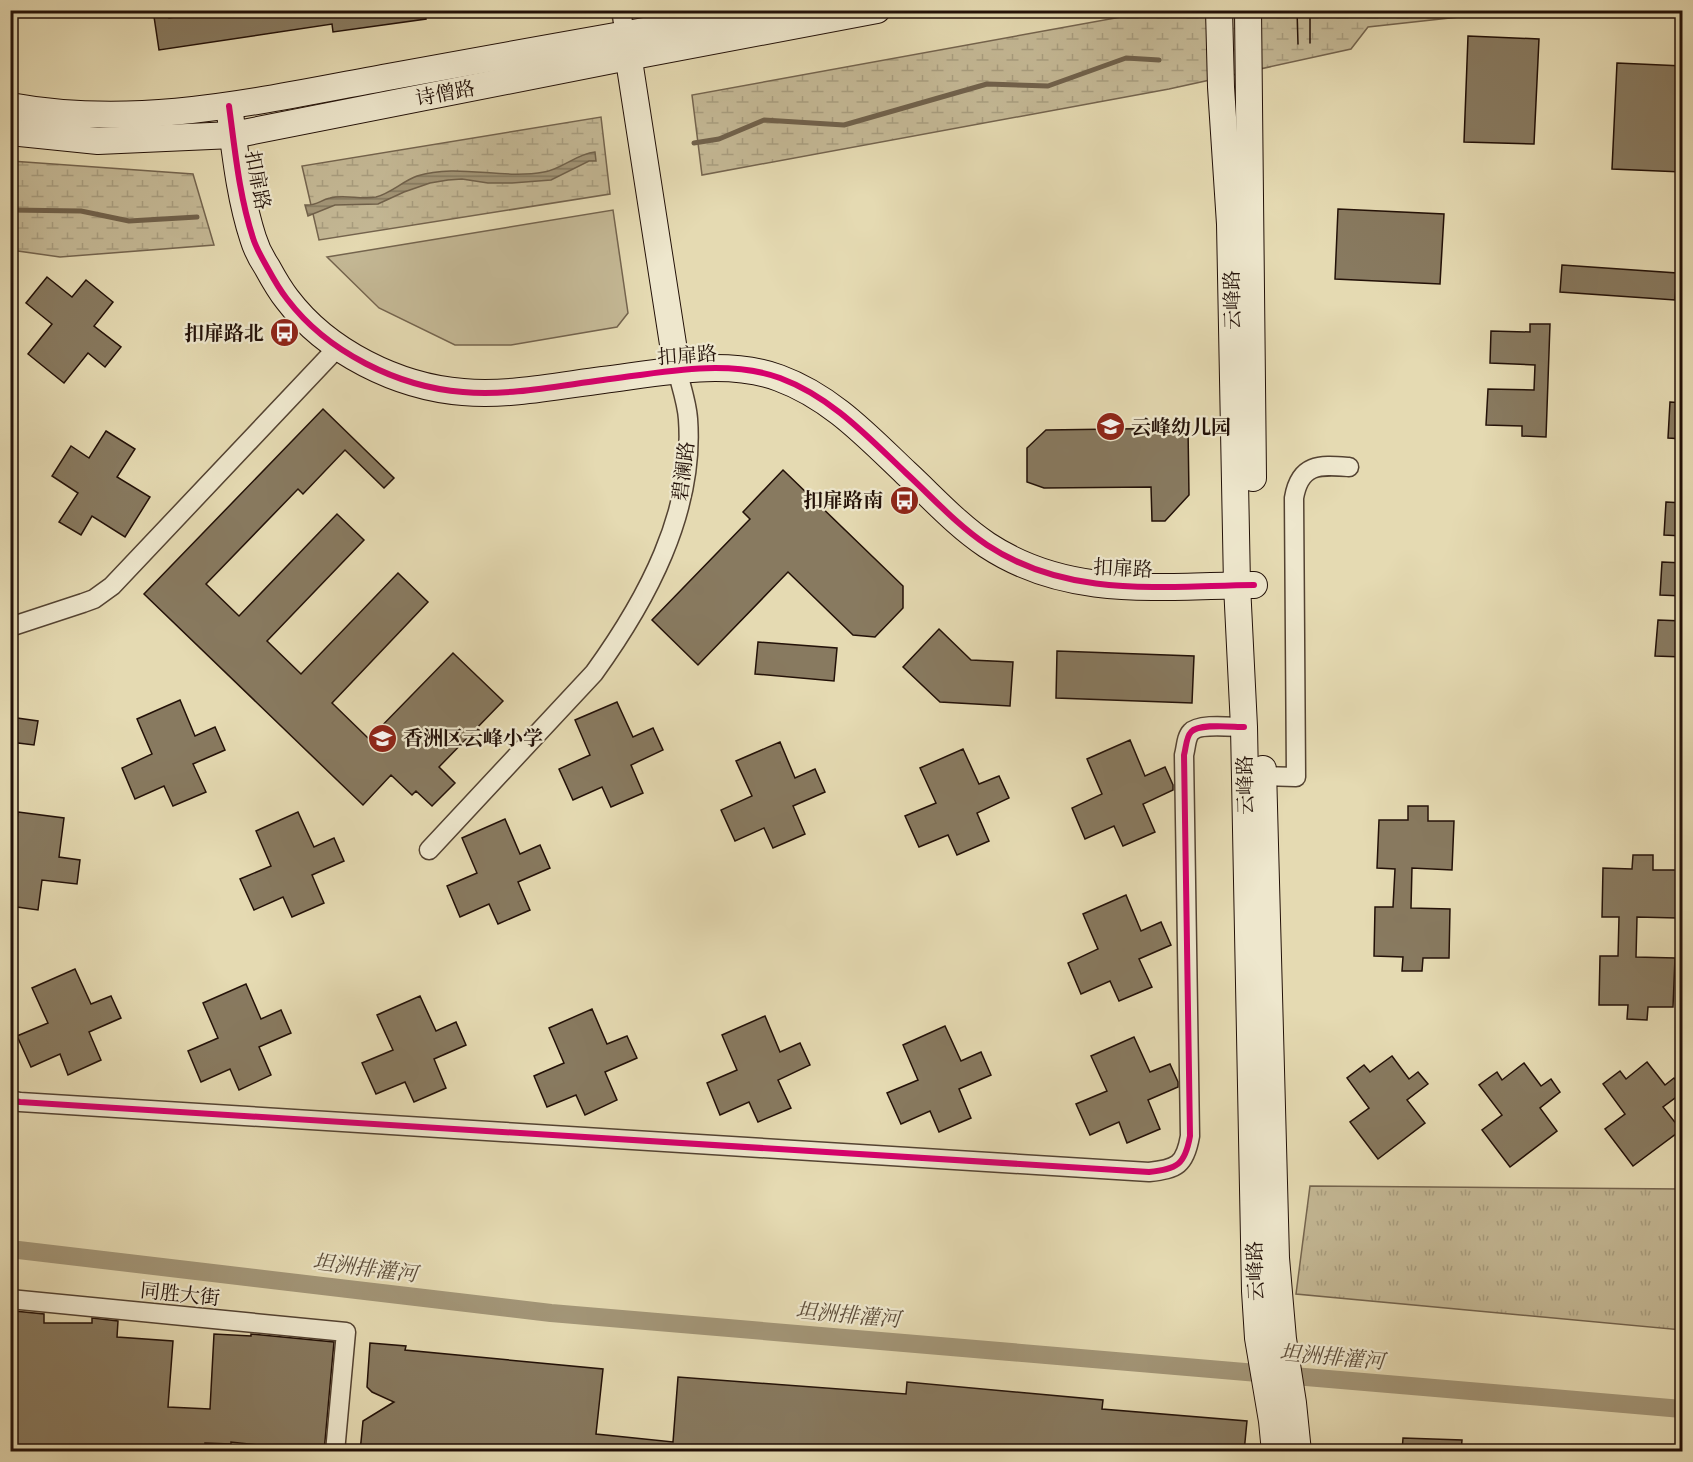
<svg xmlns="http://www.w3.org/2000/svg" width="1693" height="1462" viewBox="0 0 1693 1462" font-family="'IM FELL French Canon','Noto Serif SC',serif">
	<style>
		.grass { fill: #c4b895; stroke: #74644e; stroke-width: 1.5 }
		.wetland { fill: url(#wetland-marsh); stroke: #74644e; stroke-width: 1.5 }
		.park { fill: url(#park-tufts); stroke: #74644e; stroke-width: 1.5 }
		.water { fill: url(#water-rules); stroke: #70614b; stroke-width: 1.5 }
		.lines { fill: none; stroke-linecap: round; stroke-linejoin: round }
		.stream { stroke: #70614b; stroke-width: 5 }
		.canal { stroke: #a39678; stroke-width: 18 }
		.building { fill: #887a60; stroke: #231108; stroke-width: 1.5 }
		.street-casing { stroke: #544332; stroke-width: 21 }
		.secondary-casing { stroke: #231108; stroke-width: 28 }
		.street { stroke: #eee7cd; stroke-width: 18 }
		.secondary { stroke: #eee7cd; stroke-width: 26 }
		.tram { stroke: #231108; stroke-width: 1.5 }
		.cycleway-casing { stroke: #eee7cd; stroke-width: 10 }
		.cycleway { stroke: #d6006c; stroke-width: 6 }
		.labels { text-anchor: middle; stroke-width: 4.5; stroke-linejoin: round; paint-order: stroke }
		.street-label { font-size: 20px; fill: #231108; stroke: #eee7cd }
		.poi-label { font-size: 20px; font-weight: bold; fill: #231108; stroke: #eee7cd; text-anchor: end }
		.water-label { font-size: 21px; font-style: italic; fill: #5d4d3a; stroke: #eee7cd }
	</style>
	<defs>
		<pattern id="wetland-marsh" width="20" height="14" patternUnits="userSpaceOnUse" patternTransform="scale(1.5)"><rect width="20" height="14" fill="#c4b895"/><path d="M1 5h8M5 5V1M11 12h8M15 12V8" fill="none" stroke="#a89d7f"/></pattern>
		<pattern id="park-tufts" width="24" height="20" patternUnits="userSpaceOnUse" patternTransform="scale(1.5)"><rect width="24" height="20" fill="#c4b895"/><path d="M3 7l-1-3M5 7V3M7 7l1-3M15 17l-1-3M17 17v-4M19 17l1-3" fill="none" stroke="#a89d7f"/></pattern>
		<pattern id="water-rules" width="6" height="5" patternUnits="userSpaceOnUse" patternTransform="scale(1.5)"><rect width="6" height="5" fill="#a39678"/><path d="M0 2.5h6" fill="none" stroke="#847960"/></pattern>
	</defs>
	<rect width="100%" height="100%" fill="#e5dab2"/>
	<filter id="stains"><feTurbulence type="fractalNoise" baseFrequency=".00333" numOctaves="4"/><feColorMatrix values="0 0 0 0 .2 0 0 0 0 .09 0 0 0 0 .02 0 0 0 .5 -.17"/></filter>
	<radialGradient id="worn" r=".72"><stop offset=".6" stop-color="#630" stop-opacity="0"/><stop offset="1" stop-color="#630" stop-opacity=".3"/></radialGradient>
	<path class="grass" d="M 613,210 L 628,313 L 617,327 L 511,345 L 455,345 L 379,308 L 327,257 Z"/>
	<g class="wetland">
		<path d="M 1154,11 L 1514,11 L 1368,27 L 1351,49 L 1169,89 L 702,175 L 692,95 Z"/>
		<path d="M 601,117 L 610,194 L 319,240 L 302,166 Z"/>
		<path d="M 11,161 L 193,174 L 214,245 L 60,257 L 11,250 Z"/>
	</g>
	<path class="park" d="M 1310,1186 L 1682,1189 L 1682,1330 L 1296,1294 Z"/>
	<path class="water" d="M 595,152 L 596,161 L 589,161 L 551,180 L 512,183 L 488,183 L 462,179 L 448,180 L 430,183 L 404,192 L 378,204 L 335,205 L 308,216 L 305,205 C 317,206 320,200 330,198 C 345,194 361,200 376,197 C 391,193 403,181 417,176 C 458,163 502,180 544,172 C 562,169 576,154 595,152 Z"/>
	<g class="lines">
		<g class="stream">
			<path d="M 694,143 L 719,139 L 764,120 L 844,125 L 987,84 L 1048,86 L 1126,58 L 1159,60"/>
			<path d="M 10,210 L 81,211 L 129,221 L 197,217"/>
		</g>
		<path class="canal" d="M 10,1249 L 551,1313 L 1682,1409"/>
	</g>
	<g class="building">
		<path d="M 153,10 L 168,10 L 169,18 L 219,10 L 425,10 L 426,19 L 333,32 L 332,24 L 159,50 Z"/>
		<path d="M 1468,36 L 1539,39 L 1534,144 L 1464,142 Z"/>
		<path d="M 1617,63 L 1683,66 L 1682,172 L 1612,169 Z"/>
		<path d="M 1338,209 L 1444,214 L 1440,284 L 1335,279 Z"/>
		<path d="M 1562,265 L 1677,273 L 1675,300 L 1560,292 Z"/>
		<path d="M 47,277 L 72,297 L 86,280 L 113,302 L 94,326 L 121,347 L 105,367 L 88,353 L 64,383 L 28,354 L 52,324 L 26,303 Z"/>
		<path d="M 1530,324 L 1550,324 L 1546,437 L 1522,436 L 1522,426 L 1486,425 L 1488,389 L 1534,390 L 1535,365 L 1490,363 L 1491,331 L 1530,332 Z"/>
		<path d="M 1670,402 L 1683,403 L 1683,439 L 1668,438 Z"/>
		<path d="M 323,409 L 394,478 L 384,488 L 345,450 L 303,494 L 298,489 L 206,584 L 239,616 L 337,514 L 364,540 L 267,641 L 301,674 L 398,573 L 428,602 L 332,703 L 369,739 L 453,653 L 503,701 L 439,767 L 455,783 L 432,806 L 416,791 L 412,795 L 391,775 L 363,805 L 144,594 Z"/>
		<path d="M 1188,428 L 1189,495 L 1165,521 L 1152,521 L 1151,487 L 1044,488 L 1027,482 L 1027,448 L 1046,430 Z"/>
		<path d="M 106,431 L 135,449 L 117,477 L 150,497 L 125,537 L 92,516 L 81,535 L 59,522 L 78,493 L 52,476 L 71,446 L 89,458 Z"/>
		<path d="M 783,470 L 903,586 L 903,608 L 875,637 L 853,635 L 788,572 L 698,665 L 652,620 L 750,519 L 743,512 Z"/>
		<path d="M 1666,502 L 1683,503 L 1683,536 L 1664,535 Z"/>
		<path d="M 1662,562 L 1683,563 L 1683,596 L 1660,595 Z"/>
		<path d="M 1658,620 L 1683,621 L 1683,657 L 1655,656 Z"/>
		<path d="M 939,629 L 971,660 L 1013,662 L 1010,706 L 940,702 L 903,667 Z"/>
		<path d="M 758,642 L 837,648 L 834,681 L 755,674 Z"/>
		<path d="M 1057,651 L 1194,656 L 1192,703 L 1056,698 Z"/>
		<path d="M 180,700 L 195,736 L 215,727 L 225,750 L 193,764 L 206,792 L 173,806 L 164,786 L 135,799 L 122,768 L 152,754 L 137,719 Z"/>
		<path d="M 617,702 L 633,737 L 653,728 L 663,750 L 631,765 L 643,793 L 611,807 L 602,787 L 573,800 L 559,769 L 590,755 L 575,720 Z"/>
		<path d="M 10,717 L 38,721 L 34,745 L 10,742 Z"/>
		<path d="M 1130,740 L 1145,776 L 1165,767 L 1173,785 L 1173,790 L 1143,804 L 1155,832 L 1123,846 L 1114,826 L 1085,839 L 1072,808 L 1102,794 L 1087,759 Z"/>
		<path d="M 780,742 L 795,778 L 815,769 L 825,792 L 793,806 L 805,834 L 773,848 L 764,828 L 735,841 L 721,810 L 752,796 L 736,761 Z"/>
		<path d="M 963,749 L 979,784 L 999,776 L 1009,798 L 977,813 L 989,841 L 957,855 L 948,835 L 919,847 L 905,816 L 936,803 L 920,768 Z"/>
		<path d="M 1408,806 L 1428,806 L 1428,821 L 1454,821 L 1452,870 L 1412,868 L 1411,908 L 1450,909 L 1449,958 L 1423,958 L 1422,971 L 1402,971 L 1403,957 L 1374,956 L 1375,907 L 1393,907 L 1395,869 L 1377,868 L 1379,820 L 1408,820 Z"/>
		<path d="M 18,812 L 64,818 L 59,857 L 80,860 L 77,884 L 42,880 L 38,910 L 10,906 L 10,850 L 13,850 Z"/>
		<path d="M 298,812 L 314,847 L 334,838 L 344,861 L 312,875 L 324,903 L 292,917 L 283,897 L 254,910 L 240,879 L 271,866 L 256,831 Z"/>
		<path d="M 505,819 L 520,854 L 540,845 L 550,868 L 518,882 L 530,910 L 498,924 L 489,904 L 460,917 L 447,886 L 477,873 L 462,838 Z"/>
		<path d="M 1633,855 L 1653,855 L 1653,870 L 1679,870 L 1677,918 L 1637,917 L 1636,957 L 1675,958 L 1673,1007 L 1648,1007 L 1647,1020 L 1627,1019 L 1628,1005 L 1599,1005 L 1600,956 L 1618,956 L 1619,917 L 1602,917 L 1603,868 L 1632,869 Z"/>
		<path d="M 1126,895 L 1141,931 L 1161,922 L 1171,945 L 1139,959 L 1152,987 L 1119,1001 L 1110,981 L 1081,994 L 1068,963 L 1098,949 L 1083,914 Z"/>
		<path d="M 75,969 L 91,1004 L 111,996 L 121,1018 L 89,1032 L 101,1060 L 68,1075 L 60,1054 L 31,1067 L 17,1036 L 48,1023 L 32,988 Z"/>
		<path d="M 246,984 L 261,1019 L 281,1010 L 291,1033 L 259,1047 L 271,1075 L 239,1090 L 230,1069 L 201,1082 L 188,1051 L 218,1038 L 203,1003 Z"/>
		<path d="M 420,996 L 436,1031 L 456,1022 L 466,1045 L 434,1059 L 446,1088 L 414,1102 L 405,1082 L 376,1094 L 362,1063 L 393,1050 L 377,1015 Z"/>
		<path d="M 592,1009 L 607,1044 L 627,1036 L 637,1058 L 605,1072 L 617,1100 L 585,1115 L 576,1095 L 547,1107 L 534,1076 L 564,1063 L 549,1028 Z"/>
		<path d="M 765,1016 L 780,1052 L 800,1043 L 810,1065 L 778,1080 L 791,1108 L 758,1122 L 749,1102 L 720,1115 L 707,1083 L 737,1070 L 722,1035 Z"/>
		<path d="M 945,1026 L 961,1061 L 981,1052 L 991,1075 L 959,1089 L 971,1118 L 939,1132 L 930,1111 L 901,1124 L 887,1093 L 918,1080 L 903,1045 Z"/>
		<path d="M 1134,1037 L 1150,1072 L 1170,1064 L 1178,1082 L 1178,1087 L 1148,1100 L 1160,1129 L 1127,1143 L 1119,1122 L 1090,1135 L 1076,1104 L 1107,1091 L 1091,1056 Z"/>
		<path d="M 1392,1056 L 1409,1079 L 1418,1072 L 1428,1084 L 1407,1100 L 1425,1123 L 1378,1159 L 1350,1122 L 1369,1108 L 1347,1078 L 1364,1065 L 1370,1072 Z"/>
		<path d="M 1647,1062 L 1665,1085 L 1674,1078 L 1683,1089 L 1683,1092 L 1663,1107 L 1681,1130 L 1633,1166 L 1605,1129 L 1625,1114 L 1603,1084 L 1620,1071 L 1626,1079 Z"/>
		<path d="M 1524,1063 L 1541,1086 L 1551,1079 L 1560,1092 L 1540,1108 L 1557,1131 L 1510,1167 L 1482,1130 L 1502,1115 L 1479,1085 L 1497,1072 L 1502,1080 Z"/>
		<path d="M 14,1311 L 44,1314 L 44,1323 L 92,1323 L 92,1318 L 118,1321 L 117,1337 L 173,1341 L 168,1407 L 210,1409 L 214,1334 L 251,1336 L 251,1334 L 334,1342 L 324,1452 L 231,1442 L 231,1444 L 205,1443 L 205,1452 L 10,1452 L 10,1315 L 13,1315 Z"/>
		<path d="M 370,1343 L 406,1346 L 405,1350 L 603,1369 L 596,1434 L 673,1442 L 678,1377 L 906,1394 L 907,1382 L 1103,1400 L 1102,1409 L 1247,1421 L 1244,1452 L 360,1452 L 363,1421 L 394,1402 L 372,1392 L 367,1387 Z"/>
		<path d="M 1403,1438 L 1462,1440 L 1461,1452 L 1402,1452 Z"/>
	</g>
	<g class="lines">
		<defs>
			<g id="street">
				<path d="M 621,10 L 625,34"/>
				<path d="M 10,627 L 83,603 L 94,599 L 112,586 L 339,346"/>
				<path d="M 1263,776 L 1296,777 L 1294,498 C 1300,463 1320,465 1349,467"/>
				<path d="M 429,850 L 594,673 C 646,601 695,512 688,419 C 687,403 681,386 677,370"/>
				<path d="M 10,1100 L 20,1102 L 1149,1172 C 1177,1169 1185,1165 1190,1136 L 1184,755 C 1186,748 1186,737 1191,732 C 1199,723 1232,727 1244,727"/>
				<path d="M 10,1299 L 346,1332 L 335,1452"/>
			</g>
			<g id="secondary">
				<path d="M 1219,10 L 1221,87 L 1230,224 L 1237,585 L 1244,727 L 1255,1291 L 1258,1338 L 1272,1421 L 1275,1452"/>
				<path d="M 1248,10 L 1253,478"/>
				<path d="M 626,41 L 677,370"/>
				<path d="M 10,106 C 140,130 261,100 388,77 C 514,54 640,31 767,10"/>
				<path d="M 229,106 C 235,150 239,195 253,238 C 256,248 261,258 267,267 C 273,278 279,289 287,299 C 327,352 398,387 463,392 C 509,396 557,386 603,380 C 658,373 726,358 779,378 C 831,397 867,436 906,473 C 932,497 957,525 987,545 C 1069,599 1160,586 1254,585"/>
				<path d="M 10,132 L 98,141 L 233,135 L 628,57 L 877,10"/>
				<path d="M 1263,769 L 1276,1258 L 1283,1339 L 1293,1403 L 1298,1452"/>
			</g>
		</defs>
		<use href="#street" class="street-casing"/>
		<use href="#secondary" class="secondary-casing"/>
		<use href="#street" class="street"/>
		<use href="#secondary" class="secondary"/>
		<g class="tram">
			<path d="M 1297,10 L 1298,44"/>
			<path d="M 1310,10 L 1310,43"/>
		</g>
		<defs>
			<g id="cycleway">
				<path d="M 229,106 C 235,150 239,195 253,238 C 256,248 262,258 267,267 C 273,278 279,289 287,299 C 327,352 398,387 463,392 C 509,396 557,386 603,380 C 658,373 726,358 780,378 C 831,397 867,436 906,473 C 932,497 957,525 987,545 C 1069,599 1161,586 1254,585"/>
				<path d="M 10,1100 L 20,1102 L 1149,1172 C 1177,1169 1185,1165 1190,1136 L 1184,755 C 1186,748 1186,737 1191,732 C 1199,723 1232,727 1244,727"/>
			</g>
		</defs>
		<use href="#cycleway" class="cycleway-casing"/>
		<use href="#cycleway" class="cycleway"/>
	</g>
	<defs>
		<symbol id="bus-disc" viewBox="-11 -11 22 22"><circle r="9.5" fill="#8f2418" stroke="#eee7cd"/><path d="M-5-6H5V4H4V6H2V4H-2V6H-4V4H-5ZM-3.5-4V0h7V-4ZM-3.5 1.2v1.5H-2V1.2ZM2 1.2v1.5H3.5V1.2Z" fill="#fff"/></symbol>
		<symbol id="school-disc" viewBox="-11 -11 22 22"><circle r="9.5" fill="#8f2418" stroke="#eee7cd"/><path d="M0-5L7-2L0 1L-7-2ZM-4 1L0 2.5L4 1V4Q0 6-4 4Z" fill="#fff"/></symbol>
	</defs>
	<g fill-rule="evenodd">
		<use href="#bus-disc" x="268" y="316" width="33" height="33"/>
		<use href="#school-disc" x="1094" y="410" width="33" height="33"/>
		<use href="#bus-disc" x="888" y="484" width="33" height="33"/>
		<use href="#school-disc" x="366" y="722" width="33" height="33"/>
	</g>
	<g class="labels">
		<g class="street-label">
			<text transform="translate(445 93) rotate(-11)" y="7">诗僧路</text>
			<text transform="translate(258 180) rotate(79)" y="7">扣扉路</text>
			<text transform="translate(1232 300) rotate(-91)" y="7">云峰路</text>
			<text transform="translate(687 355) rotate(-4)" y="7">扣扉路</text>
			<text transform="translate(683 471) rotate(-83)" y="7">碧澜路</text>
			<text transform="translate(1123 568) rotate(3)" y="7">扣扉路</text>
			<text transform="translate(1245 785) rotate(-91)" y="7">云峰路</text>
			<text transform="translate(1255 1271) rotate(-92)" y="7">云峰路</text>
			<text transform="translate(180 1294) rotate(6)" y="7">同胜大街</text>
		</g>
		<g class="poi-label">
			<text x="264" y="340">扣扉路北</text>
			<text x="1131" y="434" text-anchor="start">云峰幼儿园</text>
			<text x="883" y="507">扣扉路南</text>
			<text x="403" y="745" text-anchor="start">香洲区云峰小学</text>
		</g>
		<g class="water-label">
			<text transform="translate(365 1268) rotate(7)" y="7">坦洲排灌河</text>
			<text transform="translate(848 1315) rotate(5)" y="7">坦洲排灌河</text>
			<text transform="translate(1332 1357) rotate(5)" y="7">坦洲排灌河</text>
		</g>
	</g>
	<rect width="1693" height="1462" fill="none" stroke="#e5dab2" stroke-width="36"/>
	<rect x="12" y="12" width="1669" height="1438" fill="none" stroke="#231108" stroke-width="3"/>
	<rect x="18" y="18" width="1657" height="1426" fill="none" stroke="#231108" stroke-width="1.5"/>
	<rect width="100%" height="100%" filter="url(#stains)"/>
	<rect width="100%" height="100%" fill="url(#worn)"/>
</svg>
